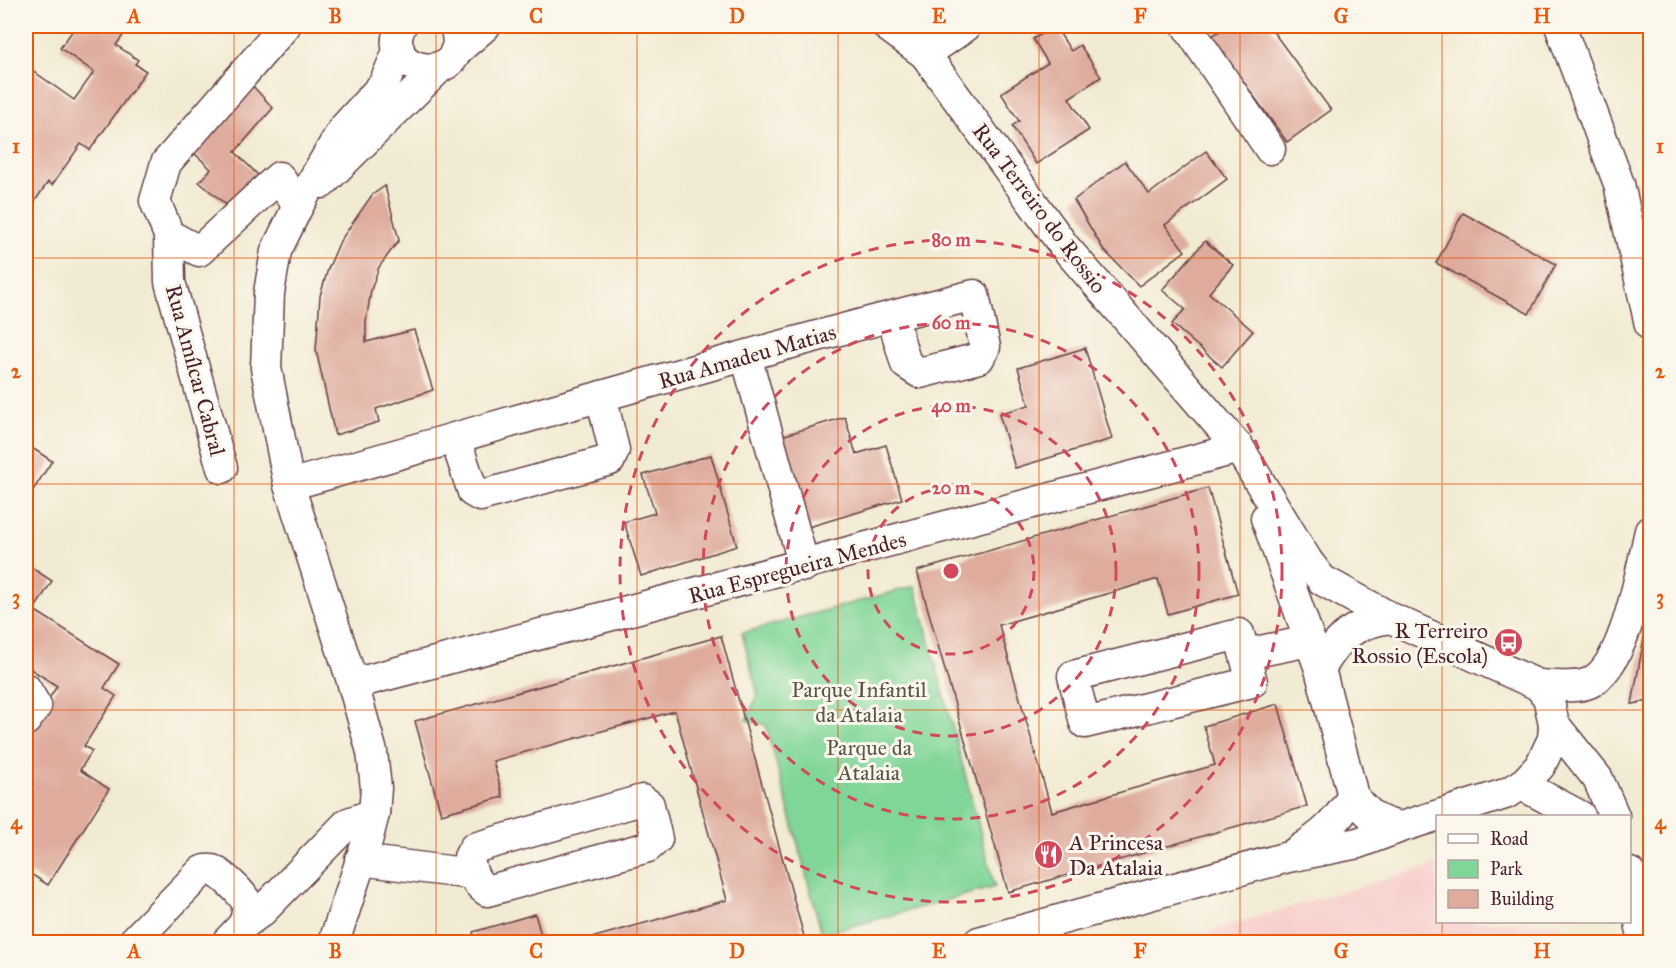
<svg xmlns="http://www.w3.org/2000/svg" width="1676" height="968" viewBox="0 0 1676 968" font-family="'IM FELL Great Primer',serif">
	<style>
		.built { fill: #f7d0cd }
		.green { fill: #80d598; stroke: #657a62; stroke-width: 1.5 }
		.building { fill: #deab9d }
		.lines { fill: none; stroke-linecap: round; stroke-linejoin: round }
		.minor-casing { stroke: #633e44; stroke-width: 33 }
		.minor { stroke: #fff; stroke-width: 30 }
		.grid { fill: none; stroke: #e8590c; stroke-width: 1.5; stroke-opacity: 0.55 }
		.ring { fill: none; stroke: #d1495b; stroke-width: 3; stroke-dasharray: 10 8 }
		.labels { text-anchor: middle; stroke-width: 6; stroke-linejoin: round; paint-order: stroke }
		.street-label { font-size: 22px; fill: #4a1f2b; stroke: #fbf7ec }
		.poi-label { font-size: 22px; fill: #4a1f2b; stroke: #fbf7ec; text-anchor: end }
		.park-label { font-size: 22px; fill: #5a564c; stroke: #fbf7ec }
		.centre { fill: #d1495b; stroke: #fbf7ec; stroke-width: 3 }
		.ring-label { font-size: 18px; text-anchor: middle; font-weight: bold; fill: #d1495b; stroke: #fbf7ec; stroke-width: 6; stroke-linejoin: round; paint-order: stroke }
		.neatline { fill: none; stroke: #e8590c; stroke-width: 2 }
		.grid-label { font-size: 20px; text-anchor: middle; font-weight: bold; fill: #e8590c }
	</style>
	<rect width="100%" height="100%" fill="#fbf7ec"/>
	<filter id="ink" filterUnits="userSpaceOnUse"><feTurbulence type="fractalNoise" baseFrequency=".0167" numOctaves="2"/><feDisplacementMap in="SourceGraphic" scale="12" xChannelSelector="R" yChannelSelector="G"/><feConvolveMatrix kernelMatrix="1 2 1 2 8 2 1 2 1" color-interpolation-filters="sRGB"/></filter>
	<filter id="wash" filterUnits="userSpaceOnUse"><feTurbulence type="fractalNoise" baseFrequency=".008" numOctaves="4" result="noise"/><feDisplacementMap in="SourceGraphic" scale="24" xChannelSelector="R" yChannelSelector="G"/><feGaussianBlur stdDeviation="1.35" result="paint"/><feColorMatrix in="noise" values="0 0 0 0 0 0 0 0 0 0 0 0 0 0 0 0 0 1.4 0 .05"/><feComposite in="paint" operator="in"/></filter>
	<g filter="url(#wash)">
		<rect width="100%" height="100%" fill="#f2ebd3"/>
		<path class="built" d="M 1437,864 L 1438,922 L 1559,922 L 1566,942 L 1171,942 Z"/>
		<path class="green" d="M 915,586 L 995,887 L 822,934 L 766,725 L 746,720 L 758,695 L 742,633 Z"/>
		<g id="blocks">
			<g class="building">
				<path d="M 76,26 L 130,26 L 116,45 L 138,60 L 135,64 L 146,71 L 90,150 L 81,144 L 52,185 L 48,182 L 26,214 L 26,66 L 74,100 L 94,72 L 60,48 Z"/>
				<path d="M 1055,26 L 1071,51 L 1080,45 L 1101,77 L 1069,98 L 1089,130 L 1036,164 L 1012,126 L 1019,121 L 1001,93 L 1048,63 L 1033,39 Z"/>
				<path d="M 1227,26 L 1269,26 L 1331,110 L 1287,142 L 1211,37 Z"/>
				<path d="M 249,82 L 273,108 L 235,152 L 259,176 L 229,207 L 199,182 L 211,169 L 190,149 Z"/>
				<path d="M 1206,151 L 1227,179 L 1165,225 L 1185,251 L 1139,286 L 1103,249 L 1074,200 L 1125,161 L 1149,194 Z"/>
				<path d="M 385,186 L 399,240 L 379,267 L 371,290 L 366,322 L 366,342 L 414,330 L 433,390 L 376,409 L 379,422 L 335,435 L 316,350 L 320,296 L 328,269 L 340,241 L 372,195 Z"/>
				<path d="M 1463,213 L 1556,264 L 1529,314 L 1436,263 Z"/>
				<path d="M 1205,241 L 1233,265 L 1209,293 L 1253,331 L 1222,367 L 1172,324 L 1185,309 L 1162,290 Z"/>
				<path d="M 1085,348 L 1112,439 L 1015,468 L 999,414 L 1029,405 L 1018,368 Z"/>
				<path d="M 845,417 L 856,454 L 886,445 L 902,499 L 805,528 L 778,437 Z"/>
				<path d="M 26,444 L 52,461 L 28,498 L 26,496 Z"/>
				<path d="M 711,455 L 737,546 L 641,576 L 624,522 L 655,513 L 643,475 Z"/>
				<path d="M 1208,488 L 1238,594 L 1168,614 L 1158,579 L 999,625 L 1052,812 L 1215,765 L 1204,726 L 1278,704 L 1307,806 L 1008,892 L 917,571 Z"/>
				<path d="M 26,564 L 52,581 L 34,610 L 119,664 L 104,688 L 116,696 L 84,746 L 92,751 L 80,770 L 109,789 L 48,885 L 26,871 L 26,797 L 33,786 L 26,781 L 26,735 L 57,686 L 26,666 Z"/>
				<path d="M 1650,635 L 1650,701 L 1632,704 L 1644,638 Z"/>
				<path d="M 721,636 L 805,940 L 797,942 L 577,942 L 727,900 L 675,711 L 493,761 L 503,797 L 441,814 L 415,721 Z"/>
				<path d="M 535,914 L 543,942 L 476,942 L 473,932 Z"/>
			</g>
		</g>
	</g>
	<g filter="url(#ink)">
		<use href="#blocks" fill-opacity="0" stroke="#633e44" stroke-width="1.5"/>
		<g class="lines">
			<defs>
				<g id="minor">
					<path d="M 285,26 L 166,163 L 155,201 L 169,235 L 199,251 L 279,177 L 298,206"/>
					<path d="M 401,26 C 375,76 475,89 455,26"/>
					<path d="M 887,26 L 925,54 L 1064,246 L 1239,448 L 1308,562 L 1322,580 L 1391,618 L 1538,685 L 1548,697 L 1554,724 L 1553,739 L 1540,766 L 1522,785 L 1505,794 L 1401,827 L 1358,843 L 1288,857 L 979,942"/>
					<path d="M 1187,26 L 1270,149"/>
					<path d="M 1560,26 L 1619,184 L 1650,325"/>
					<path d="M 455,52 L 485,26"/>
					<path d="M 925,54 L 966,26"/>
					<path d="M 322,183 L 441,66"/>
					<path d="M 169,235 L 170,282 L 222,468"/>
					<path d="M 746,356 L 804,566"/>
					<path d="M 455,438 L 473,492 L 480,496 L 610,460 L 614,450 L 601,396"/>
					<path d="M 289,485 C 517,421 744,353 974,295 L 985,347 L 979,358 L 920,373 L 906,364 L 892,316"/>
					<path d="M 1266,518 L 1320,669 L 1353,796 C 1370,816 1376,822 1401,827"/>
					<path d="M 1239,634 L 1252,682 L 1085,723 L 1073,676 Z"/>
					<path d="M 1246,654 L 1309,641"/>
					<path d="M 1320,669 C 1339,637 1353,623 1391,618"/>
					<path d="M 353,684 L 1239,448"/>
					<path d="M 1538,685 C 1553,685 1575,689 1589,683 C 1626,667 1641,568 1650,531"/>
					<path d="M 26,689 L 36,706 L 26,720"/>
					<path d="M 1554,724 L 1598,779 L 1614,816"/>
					<path d="M 1522,785 L 1580,816"/>
					<path d="M 642,800 L 649,805 L 657,839 L 648,847 L 487,891 C 474,882 471,872 469,857 L 474,848 Z"/>
					<path d="M 1296,852 C 1324,834 1335,824 1353,796"/>
					<path d="M 360,860 L 472,874"/>
					<path d="M 1630,873 L 1644,942"/>
					<path d="M 133,942 L 202,871 C 206,870 207,869 212,870 C 220,872 246,896 247,904 C 248,911 246,918 244,924"/>
					<path d="M 227,942 L 244,924 L 262,911 L 348,823 L 374,814"/>
					<path d="M 334,942 L 366,845 L 374,814 L 376,788 L 372,752 L 353,684 L 289,485 L 266,368 L 269,293 L 276,251 L 298,206 L 343,129 L 384,84 L 399,49"/>
				</g>
			</defs>
			<use href="#minor" class="minor-casing"/>
			<use href="#minor" class="minor"/>
		</g>
	</g>
	<path class="grid" d="M 234,26 L 234,942M 436,26 L 436,942M 637,26 L 637,942M 838,26 L 838,942M 1039,26 L 1039,942M 1240,26 L 1240,942M 1442,26 L 1442,816M 26,258 L 1650,258M 26,484 L 1650,484M 26,710 L 1650,710M 1442,922 L 1442,942"/>
	<g class="ring">
		<circle cx="951" cy="571" r="83"/>
		<circle cx="951" cy="571" r="165"/>
		<circle cx="951" cy="571" r="248"/>
		<circle cx="951" cy="571" r="331"/>
	</g>
	<defs>
		<symbol id="bus-disc" viewBox="-11 -11 22 22"><circle r="9.5" fill="#d1495b" stroke="#fbf7ec"/><path d="M-5-6H5V4H4V6H2V4H-2V6H-4V4H-5ZM-3.5-4V0h7V-4ZM-3.5 1.2v1.5H-2V1.2ZM2 1.2v1.5H3.5V1.2Z" fill="#fff"/></symbol>
		<symbol id="restaurant-disc" viewBox="-11 -11 22 22"><circle r="9.5" fill="#d1495b" stroke="#fbf7ec"/><path d="M-5-6h1v4h1v-4h1v4h1v-4h1v5L-1.5 .5V6h-2V.5L-5-1ZM5-6V6H3V1.5H1.5Q1.5-4 5-6Z" fill="#fff"/></symbol>
	</defs>
	<g fill-rule="evenodd">
		<use href="#bus-disc" x="1492" y="626" width="33" height="33"/>
		<use href="#restaurant-disc" x="1032" y="838" width="33" height="33"/>
	</g>
	<g class="labels">
		<g class="street-label">
			<text transform="translate(1040 208) rotate(53)" y="8">Rua Terreiro do Rossio</text>
			<text transform="translate(747 356) rotate(-16)" y="8">Rua Amadeu Matias</text>
			<text transform="translate(196 370) rotate(75)" y="8">Rua Amílcar Cabral</text>
			<text transform="translate(797 567) rotate(-15)" y="8">Rua Espregueira Mendes</text>
		</g>
		<g class="poi-label">
			<text x="1488" y="638">R Terreiro<tspan x="1488" dy="25">Rossio (Escola)</tspan></text>
			<text x="1069" y="850" text-anchor="start">A Princesa<tspan x="1069" dy="25">Da Atalaia</tspan></text>
		</g>
		<g class="park-label">
			<text x="859" y="697">Parque Infantil<tspan x="859" dy="25">da Atalaia</tspan></text>
			<text x="869" y="755">Parque da<tspan x="869" dy="25">Atalaia</tspan></text>
		</g>
	</g>
	<circle cx="951" cy="571" r="9" class="centre"/>
	<g class="ring-label">
		<text x="951" y="246">80 m</text>
		<text x="951" y="329">60 m</text>
		<text x="951" y="412">40 m</text>
		<text x="951" y="494">20 m</text>
	</g>
	<rect width="1676" height="968" fill="none" stroke="#fbf7ec" stroke-width="66"/>
	<rect x="1436" y="815" width="195" height="108" fill="#fbf7ec" stroke="#b4a19f" stroke-width="1.5"/>
	<rect x="1448" y="834" width="30" height="9" fill="#ffffff" stroke="#b4a19f" stroke-width="1.5"/>
	<text x="1490" y="845" font-size="18" fill="#4a1f2b">Road</text>
	<rect x="1448" y="860" width="30" height="18" fill="#80d598" stroke="#b4a19f" stroke-width="1.5"/>
	<text x="1490" y="875" font-size="18" fill="#4a1f2b">Park</text>
	<rect x="1448" y="890" width="30" height="18" fill="#deab9d" stroke="#b4a19f" stroke-width="1.5"/>
	<text x="1490" y="905" font-size="18" fill="#4a1f2b">Building</text>
	<rect x="33" y="33" width="1610" height="902" class="neatline"/>
	<g class="grid-label">
		<text x="134" y="23">A</text>
		<text x="335" y="23">B</text>
		<text x="536" y="23">C</text>
		<text x="737" y="23">D</text>
		<text x="939" y="23">E</text>
		<text x="1140" y="23">F</text>
		<text x="1341" y="23">G</text>
		<text x="1542" y="23">H</text>
		<text x="16" y="153">1</text>
		<text x="1660" y="153">1</text>
		<text x="16" y="378">2</text>
		<text x="1660" y="378">2</text>
		<text x="16" y="604">3</text>
		<text x="1660" y="604">3</text>
		<text x="16" y="829">4</text>
		<text x="1660" y="829">4</text>
		<text x="134" y="958">A</text>
		<text x="335" y="958">B</text>
		<text x="536" y="958">C</text>
		<text x="737" y="958">D</text>
		<text x="939" y="958">E</text>
		<text x="1140" y="958">F</text>
		<text x="1341" y="958">G</text>
		<text x="1542" y="958">H</text>
	</g>
</svg>
